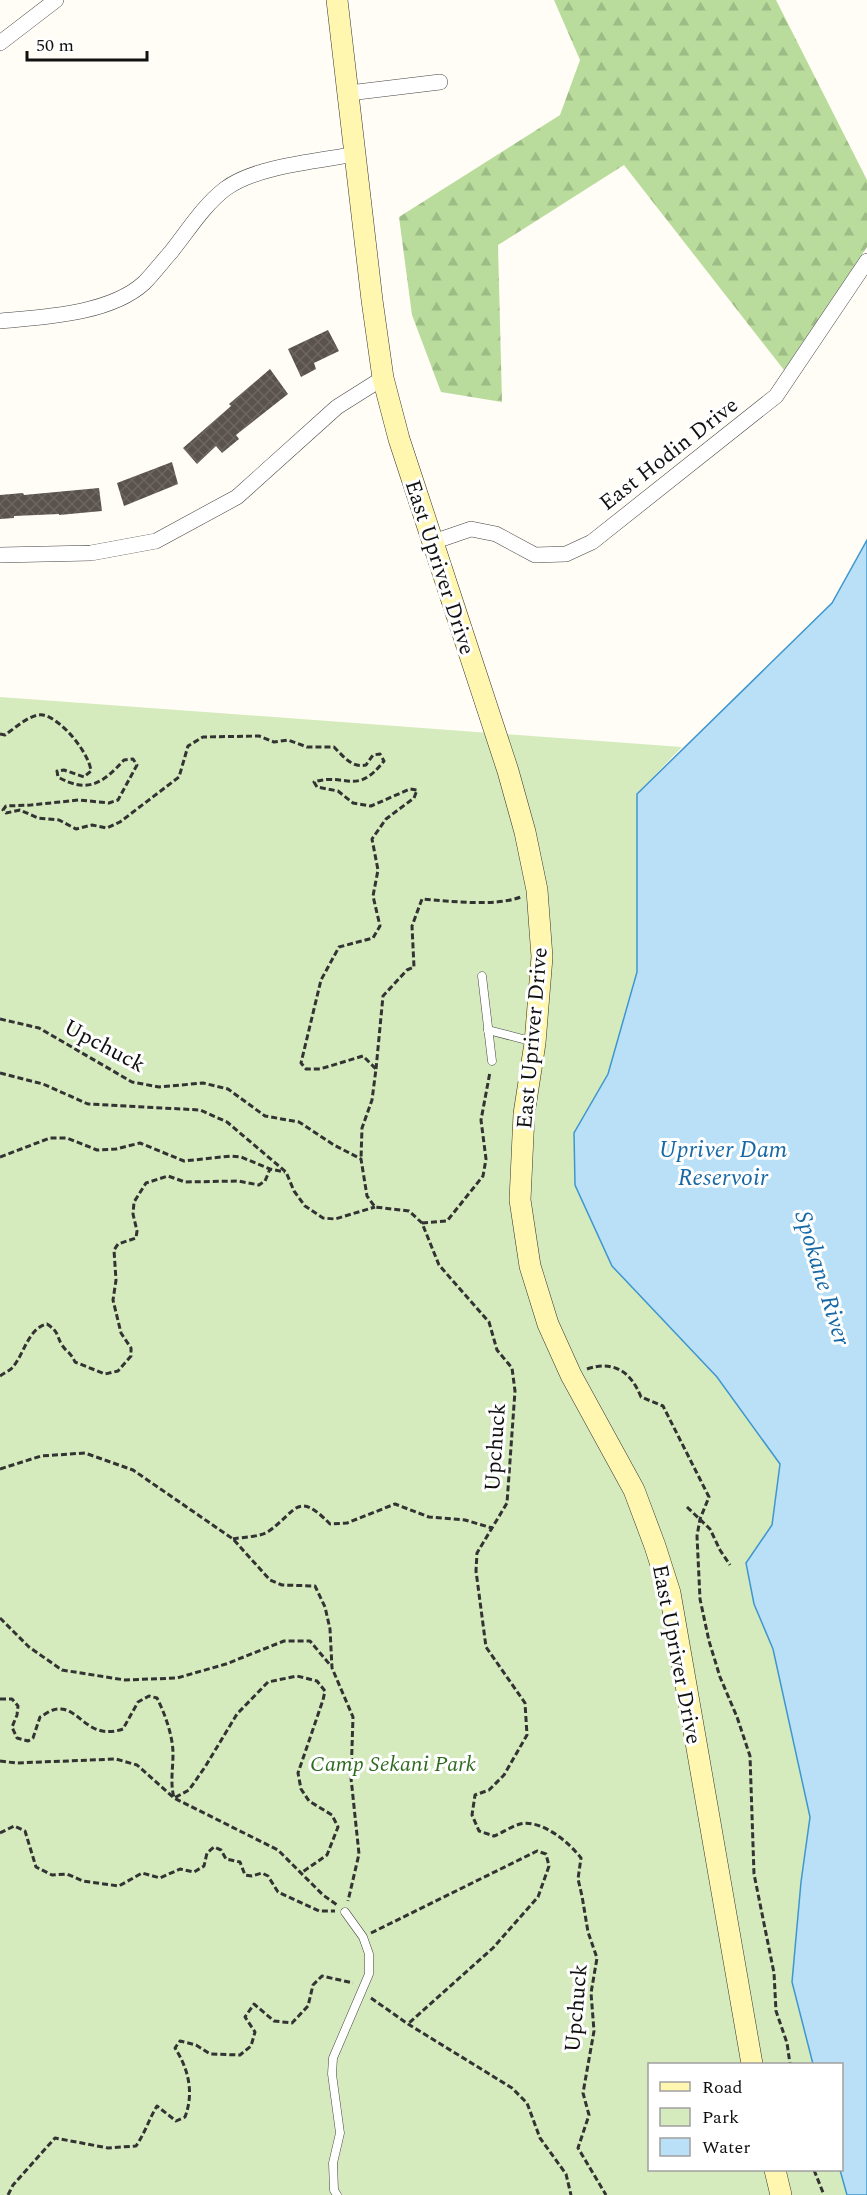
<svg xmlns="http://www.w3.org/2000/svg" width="867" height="2195" viewBox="0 0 867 2195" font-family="Spectral,serif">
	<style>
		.forest { fill: url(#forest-firs) }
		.park { fill: #d5ebbd }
		.water { fill: #b9e0f7; stroke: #3f96cf; stroke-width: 1.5 }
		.building { fill: url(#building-cross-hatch) }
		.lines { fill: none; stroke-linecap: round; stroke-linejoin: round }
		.service-casing { stroke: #444; stroke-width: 9 }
		.minor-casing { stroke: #444; stroke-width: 16 }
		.secondary-casing { stroke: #333; stroke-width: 22 }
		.path { stroke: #333; stroke-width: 3; stroke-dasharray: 6 3; stroke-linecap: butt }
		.service { stroke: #fff; stroke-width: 8 }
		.minor { stroke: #fff; stroke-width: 15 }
		.secondary { stroke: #fff6b0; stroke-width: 21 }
		.labels { text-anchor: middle; stroke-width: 6; stroke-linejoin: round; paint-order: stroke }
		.street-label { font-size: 22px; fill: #111; stroke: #fff }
		.park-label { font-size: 22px; font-style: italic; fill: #2f6b1f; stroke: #fff }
		.water-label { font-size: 24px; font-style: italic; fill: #1768a6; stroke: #fff }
	</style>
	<defs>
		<pattern id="forest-firs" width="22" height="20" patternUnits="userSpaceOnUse" patternTransform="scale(1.5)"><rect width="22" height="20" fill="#b9dc9c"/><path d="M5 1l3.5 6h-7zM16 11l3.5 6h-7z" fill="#9ebc85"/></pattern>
		<pattern id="building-cross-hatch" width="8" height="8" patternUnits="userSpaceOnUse" patternTransform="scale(1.5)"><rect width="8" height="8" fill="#5a524d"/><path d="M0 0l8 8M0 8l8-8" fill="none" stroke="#6d6662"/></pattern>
	</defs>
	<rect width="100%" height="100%" fill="#fffdf5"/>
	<path class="forest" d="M 554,0 L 776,0 L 867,180 L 867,247 L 784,370 L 624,165 L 498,245 L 502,402 L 441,392 L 412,315 L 399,217 L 560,115 L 580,60 Z"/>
	<path class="park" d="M 0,697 L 682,747 L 637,794 L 637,972 L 608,1074 L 574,1133 L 717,1377 L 780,1464 L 772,1525 L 746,1563 L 754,1604 L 773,1649 L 810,1817 L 801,1882 L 792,1982 L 813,2064 L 650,2064 L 650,2170 L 840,2170 L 847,2195 L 0,2195 Z"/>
	<path class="water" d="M 867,540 L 867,2195 L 847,2195 L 840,2170 L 842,2064 L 813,2064 L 792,1982 L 801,1882 L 810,1817 L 773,1649 L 754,1604 L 746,1563 L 772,1525 L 780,1464 L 717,1377 L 612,1266 L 575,1185 L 574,1133 L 608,1074 L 637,972 L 637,794 L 832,603 Z"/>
	<g class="building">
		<path d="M 328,330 L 339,351 L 314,363 L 316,369 L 301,377 L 288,349 Z"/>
		<path d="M 270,369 L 288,394 L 236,435 L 239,439 L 222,453 L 216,446 L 197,464 L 183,448 L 231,406 L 229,404 Z"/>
		<path d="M 172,462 L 178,484 L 124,506 L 117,483 Z"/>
		<path d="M 99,488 L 102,511 L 59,515 L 59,514 L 14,516 L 14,518 L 0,519 L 0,495 L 23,493 L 24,495 Z"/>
	</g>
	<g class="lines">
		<defs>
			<g id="service">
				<path d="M 482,976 L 492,1061"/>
				<path d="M 488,1030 L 534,1042"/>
				<path d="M 337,2195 L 334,2190 L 333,2163 L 340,2133 L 332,2074 L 333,2058 L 369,1974 L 369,1954 L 363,1937 L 345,1912"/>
			</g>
			<g id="minor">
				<path d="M 0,43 L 56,0"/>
				<path d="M 349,93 L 440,82"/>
				<path d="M 0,321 C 44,317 110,314 144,283 C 153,274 162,262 171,252 C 188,231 203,206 225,189 C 255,166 319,161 356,154"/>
				<path d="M 433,542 L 471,529 L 496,534 L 535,555 L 566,554 L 592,542 L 776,396 L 867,261"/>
				<path d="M 0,555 L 91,553 L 156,541 L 237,497 L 337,407 L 383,378"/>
			</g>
			<g id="secondary">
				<path d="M 337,0 L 372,300 L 383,378 L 399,439 L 508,771 L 525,832 L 537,890 L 542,957 L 535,1043 L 524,1114 L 520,1200 L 530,1266 L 548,1324 L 571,1375 L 634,1490 L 655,1546 L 670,1593 L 752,2064"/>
				<path d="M 775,2170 L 781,2195"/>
			</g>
		</defs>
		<use href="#service" class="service-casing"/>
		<use href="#minor" class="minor-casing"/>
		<use href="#secondary" class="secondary-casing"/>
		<g class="path">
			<path d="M 0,734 L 5,735 C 15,728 31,713 43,715 C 62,719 89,753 91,771 L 84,777 L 64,770 L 57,771 L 58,777 C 88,794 103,783 124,760 L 133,759 L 137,765 L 118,800 L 109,803 L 79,800 L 31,805 L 6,806 L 3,810 L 6,813 L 20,810 L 38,818 L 59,820 L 76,829 L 92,825 L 107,828 L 120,822 L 179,777 L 188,746 L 203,737 L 259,736 L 274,742 L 288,740 L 307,747 L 334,747 C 344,757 352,768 366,765 L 373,755 L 380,754 L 384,761 C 356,797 346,772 314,782 L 317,787 L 338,791 L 353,803 L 371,806 L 410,789 L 417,790 L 414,798 L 386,819 L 372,839 L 378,870 L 373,896 L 380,926 L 373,938 L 339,947 L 321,980 L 301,1063 L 306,1069 L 320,1069 L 363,1056 L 376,1069 L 372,1100 L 362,1128 L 361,1159"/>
			<path d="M 0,1019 L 39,1028 L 132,1082 L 159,1087 L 203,1083 L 228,1089 L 265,1116 L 299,1122 L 334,1145 L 361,1159 L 367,1196 L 375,1207 L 409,1211 L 422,1223 L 439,1265 L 489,1322 L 497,1350 L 512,1368 L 515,1391 L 507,1503 L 477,1553 L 476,1571 L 486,1647 L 525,1703 L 527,1735 L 504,1775 L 489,1790 L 475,1795 L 472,1815 L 479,1831 L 494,1836 C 502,1833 512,1826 520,1824 C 541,1819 569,1842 581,1858 L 578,1879 L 582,1896 L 588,1932 L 597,1958 L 591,1993 L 594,2031 L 583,2093 L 589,2115 L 578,2148 L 606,2195"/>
			<path d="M 376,1069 L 383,996 L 407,970 L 414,967 L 412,926 L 422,899 C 451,901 493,907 521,897"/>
			<path d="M 0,1073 L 43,1084 L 88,1104 L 200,1110 L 227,1122 L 286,1172 L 294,1191 L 305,1206 L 323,1218 L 335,1219 L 375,1207"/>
			<path d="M 0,1157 L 50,1138 L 67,1138 L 97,1150 L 116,1149 L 140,1143 L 184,1161 L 231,1156 L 241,1157 L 270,1169 L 285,1172"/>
			<path d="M 422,1223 L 447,1221 L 483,1176 L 486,1159 L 481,1120 L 490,1072"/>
			<path d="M 587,1369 C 614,1360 631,1372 641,1397 L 663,1406 L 709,1497 L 700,1519 L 697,1536 L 700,1599 L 709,1641 L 720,1677 L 737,1717 L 750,1756 L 754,1874 L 774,1973 L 776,2011 L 787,2043 L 790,2064"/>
			<path d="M 0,1376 C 4,1373 9,1371 12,1368 C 24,1355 28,1328 47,1324 C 59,1332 56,1335 62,1345 C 67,1353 70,1351 75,1362 L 105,1374 L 118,1371 L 131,1356 L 131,1348 L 121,1333 L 113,1300 L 116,1280 L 114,1250 L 118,1244 L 136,1238 L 137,1231 L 133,1214 L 134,1202 L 146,1183 L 168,1176 L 185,1182 L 238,1181 L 259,1185 L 265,1181 L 270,1169"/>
			<path d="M 0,1469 L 41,1456 L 85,1453 L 133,1470 L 233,1539 L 270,1580 L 282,1585 L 315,1586 L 325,1607 L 330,1629 L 332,1668 L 353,1717 L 351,1778 L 359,1854 L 348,1901"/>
			<path d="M 687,1507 L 710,1529 L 720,1550 L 730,1565"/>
			<path d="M 233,1539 C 243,1537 261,1537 269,1531 C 297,1511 297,1490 330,1524 L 347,1523 L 395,1504 L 429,1517 L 465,1520 L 492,1528"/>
			<path d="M 0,1618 L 29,1647 L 62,1670 L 125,1680 L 177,1678 L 226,1664 L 284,1641 L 310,1641 L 331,1666"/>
			<path d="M 0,1699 L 12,1699 L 18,1706 L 17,1715 L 12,1727 L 17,1738 L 28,1741 L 33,1738 L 40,1717 C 44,1715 49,1711 53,1710 C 79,1702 85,1742 123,1729 L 138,1702 L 149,1696 L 157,1698 C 165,1714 173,1736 173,1754 C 173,1769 170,1783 174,1798 L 189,1790 L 205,1767 L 237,1714 L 268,1682 L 297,1676 L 317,1681 L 325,1691 L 323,1700 L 298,1773 L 301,1789 L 309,1801 L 332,1815 L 338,1827 L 327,1855 L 301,1873"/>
			<path d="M 0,1761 L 16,1763 L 116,1759 L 137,1765 L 174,1798 L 278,1850 L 323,1895 L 337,1905"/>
			<path d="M 0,1833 L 14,1826 L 25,1831 L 36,1867 L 52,1875 L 67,1874 L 83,1881 L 119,1886 L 142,1873 L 160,1878 L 180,1869 L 194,1872 L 204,1866 L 207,1853 L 214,1847 L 221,1850 L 226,1859 L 240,1862 L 245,1875 L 252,1876 L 262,1873 L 268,1876 L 278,1892 L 319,1911 L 335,1911"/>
			<path d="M 371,1933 L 537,1851 L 546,1854 L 549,1866 L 538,1897 L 493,1948 L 408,2024"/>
			<path d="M 371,1998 L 408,2024 L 512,2088 L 527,2103 L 540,2138 L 566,2174 L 571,2195"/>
			<path d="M 814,2170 L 824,2195"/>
			<path d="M 8,2195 L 13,2185 L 55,2138 L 108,2148 L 136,2146 C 145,2133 149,2119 157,2106 L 176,2121 L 185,2117 C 194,2093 189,2070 175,2048 L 180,2041 L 196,2045 L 210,2054 L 240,2055 L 251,2046 L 255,2032 L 245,2017 L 254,2004 L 274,2021 L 292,2023 L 308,2006 L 313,1985 L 322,1976 L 353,1983"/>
		</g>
		<use href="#service" class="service"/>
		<use href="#minor" class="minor"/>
		<use href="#secondary" class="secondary"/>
	</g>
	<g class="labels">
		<g class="street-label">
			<text transform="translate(668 453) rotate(-38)" y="8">East Hodin Drive</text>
			<text transform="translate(441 567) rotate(72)" y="8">East Upriver Drive</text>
			<text transform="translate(531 1038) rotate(-85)" y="8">East Upriver Drive</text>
			<text transform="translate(105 1045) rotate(28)" y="8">Upchuck</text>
			<text transform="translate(494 1447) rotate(-86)" y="8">Upchuck</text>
			<text transform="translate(678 1654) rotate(79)" y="8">East Upriver Drive</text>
			<text transform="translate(575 2008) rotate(-85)" y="8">Upchuck</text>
		</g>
		<g class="park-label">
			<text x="393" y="1771">Camp Sekani Park</text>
		</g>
		<g class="water-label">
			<text x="723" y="1157">Upriver Dam<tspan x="723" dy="28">Reservoir</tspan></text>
			<text transform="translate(823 1278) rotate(73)" y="8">Spokane River</text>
		</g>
	</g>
	<rect x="648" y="2063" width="195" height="108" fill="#ffffff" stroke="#a0a0a0" stroke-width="1.5"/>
	<rect x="660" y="2082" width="30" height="9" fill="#fff6b0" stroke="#a0a0a0" stroke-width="1.5"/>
	<text x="702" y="2093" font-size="18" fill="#111111">Road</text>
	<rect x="660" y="2108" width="30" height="18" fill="#d5ebbd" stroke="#a0a0a0" stroke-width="1.5"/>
	<text x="702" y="2123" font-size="18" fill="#111111">Park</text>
	<rect x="660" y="2138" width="30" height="18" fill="#b9e0f7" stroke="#a0a0a0" stroke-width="1.5"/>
	<text x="702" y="2153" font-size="18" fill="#111111">Water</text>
	<path d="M27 51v9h120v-9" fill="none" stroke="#111111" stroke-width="3"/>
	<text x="36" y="51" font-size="18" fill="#111111" stroke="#ffffff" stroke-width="4.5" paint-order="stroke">50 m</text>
</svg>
